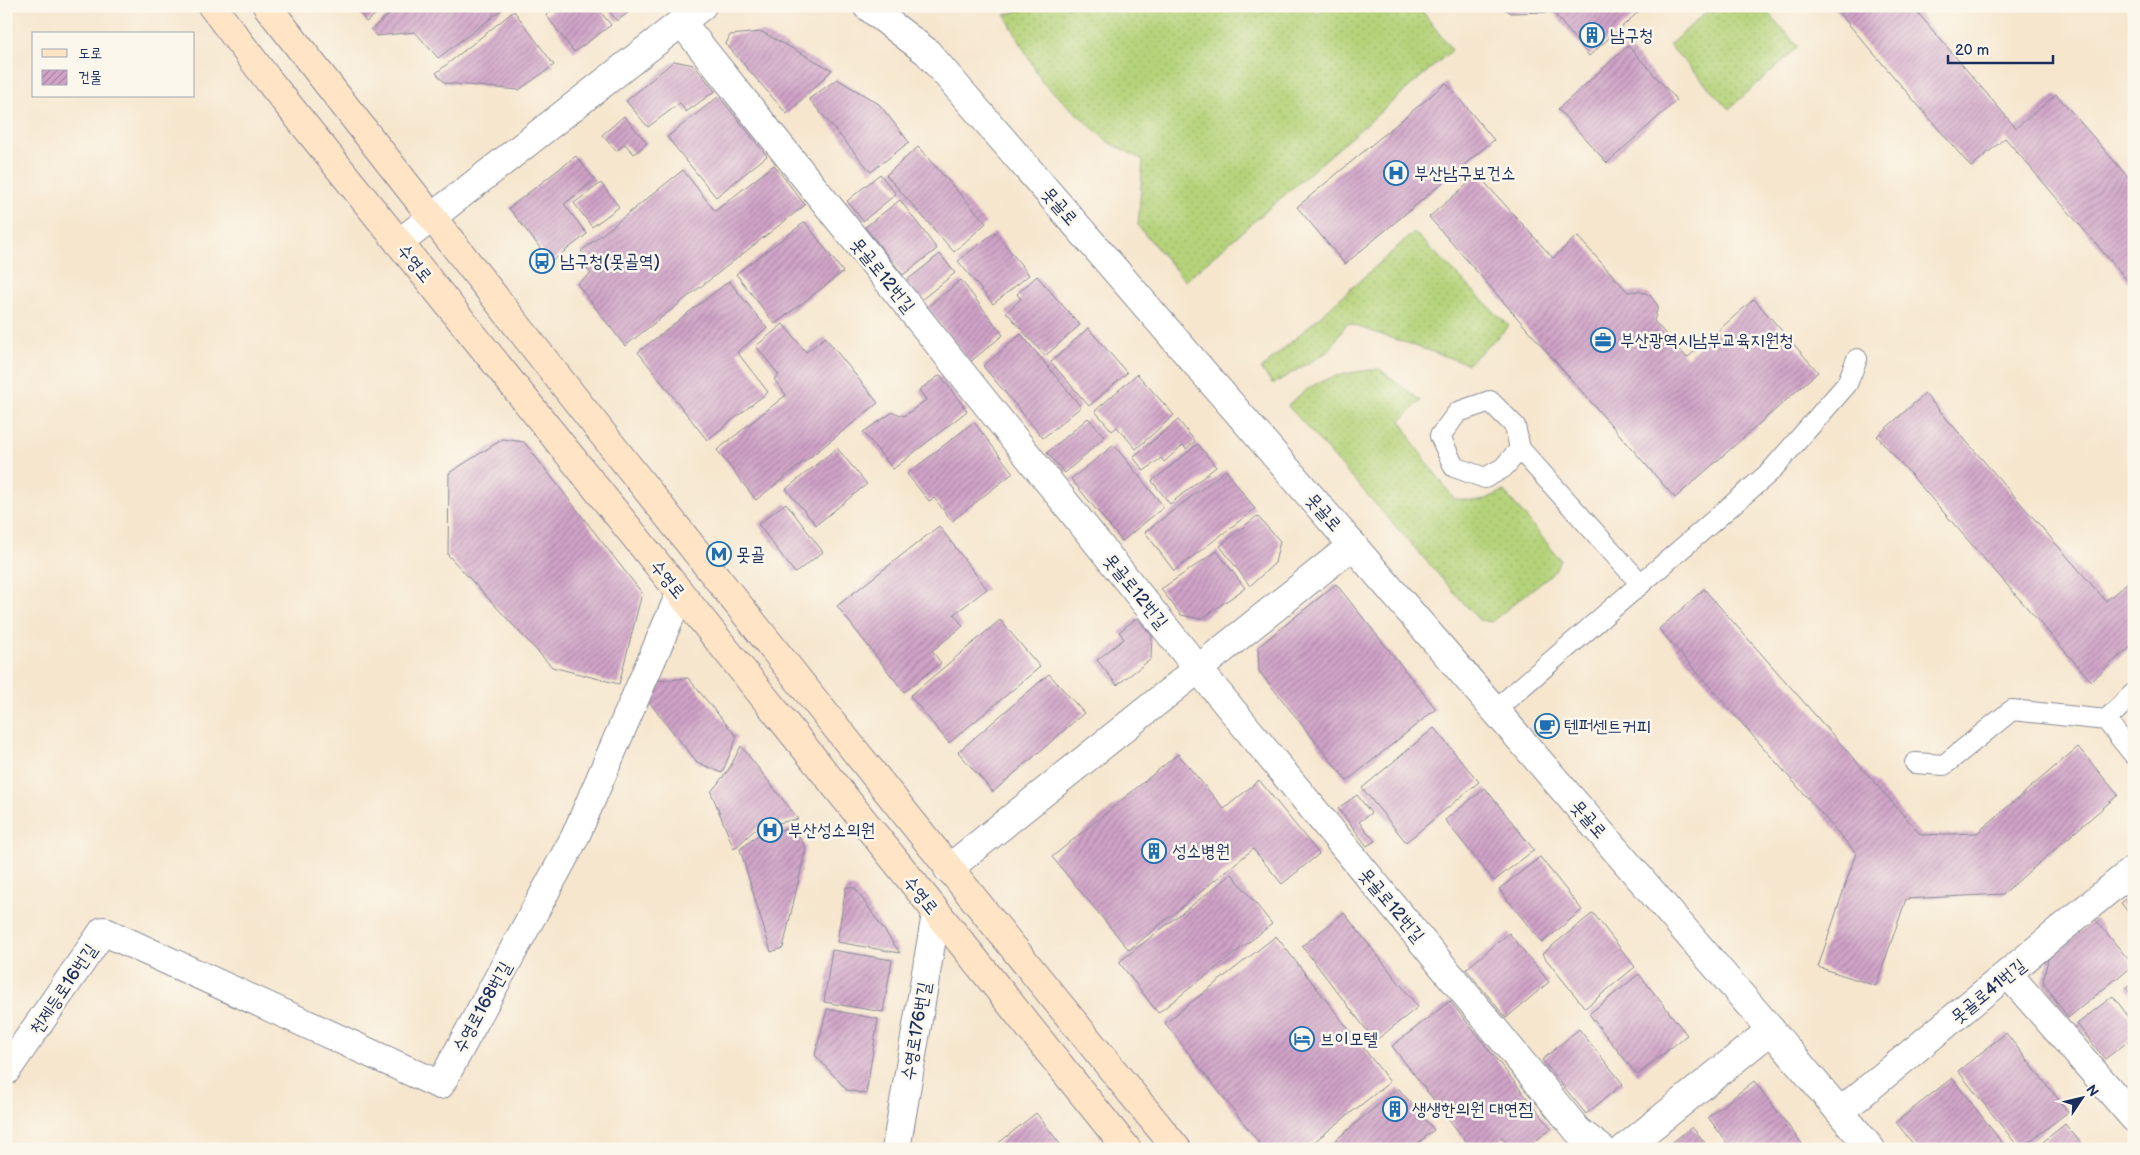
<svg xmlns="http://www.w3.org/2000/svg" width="2140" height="1155" viewBox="0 0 2140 1155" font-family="'Balsamiq Sans','Poor Story',sans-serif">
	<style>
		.grass { fill: url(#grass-dots); stroke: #68816c }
		.building { fill: url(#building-hatch) }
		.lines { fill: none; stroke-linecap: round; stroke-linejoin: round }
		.service-casing { stroke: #888a96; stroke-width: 22 }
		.minor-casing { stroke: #888a96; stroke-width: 30 }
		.tertiary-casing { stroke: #888a96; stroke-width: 30 }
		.secondary-casing { stroke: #888a96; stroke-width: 30 }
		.service { stroke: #fff; stroke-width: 20 }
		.minor { stroke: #fff; stroke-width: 28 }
		.tertiary { stroke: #fff; stroke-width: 28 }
		.secondary { stroke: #ffe4c6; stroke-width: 28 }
		.labels { text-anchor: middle; stroke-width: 5; stroke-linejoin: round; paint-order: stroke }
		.poi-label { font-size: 18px; fill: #1b2f5e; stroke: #fbf7ec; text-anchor: start }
		.street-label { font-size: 18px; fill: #1b2f5e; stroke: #fbf7ec }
	</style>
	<defs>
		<pattern id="grass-dots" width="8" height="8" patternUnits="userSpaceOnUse" patternTransform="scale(1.25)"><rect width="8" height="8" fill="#b5d37a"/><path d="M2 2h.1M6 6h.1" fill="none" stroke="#9bb56c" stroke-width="1.8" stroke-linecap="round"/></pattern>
		<pattern id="building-hatch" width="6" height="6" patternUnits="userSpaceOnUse" patternTransform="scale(1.25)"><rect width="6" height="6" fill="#d0a3c7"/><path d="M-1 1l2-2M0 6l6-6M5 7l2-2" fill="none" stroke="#a885a5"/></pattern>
	</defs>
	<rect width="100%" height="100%" fill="#fbf7ec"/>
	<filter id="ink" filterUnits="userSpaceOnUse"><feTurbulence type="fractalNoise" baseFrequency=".02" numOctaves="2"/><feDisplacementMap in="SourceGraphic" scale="10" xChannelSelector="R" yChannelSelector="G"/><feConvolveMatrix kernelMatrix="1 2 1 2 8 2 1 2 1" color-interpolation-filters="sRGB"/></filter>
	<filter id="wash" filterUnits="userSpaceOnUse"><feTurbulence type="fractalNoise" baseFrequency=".0096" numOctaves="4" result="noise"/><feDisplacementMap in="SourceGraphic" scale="20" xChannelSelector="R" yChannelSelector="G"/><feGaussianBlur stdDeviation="1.12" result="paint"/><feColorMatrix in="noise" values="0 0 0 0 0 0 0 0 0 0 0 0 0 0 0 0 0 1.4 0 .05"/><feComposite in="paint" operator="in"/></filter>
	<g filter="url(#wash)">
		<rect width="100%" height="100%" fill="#f6e6ce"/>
		<g class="grass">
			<path d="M 1032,6 L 1311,6 L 1317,14 L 1326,6 L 1418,6 L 1452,50 L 1185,281 L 1138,226 L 1143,160 L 1108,142 L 1042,82 L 1005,15 Z"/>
			<path d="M 1713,6 L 1762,6 L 1798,47 L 1729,109 L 1669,45 Z"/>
			<path d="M 1414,232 L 1509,326 L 1468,364 L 1347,323 L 1329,351 L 1273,384 L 1261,369 Z"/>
			<path d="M 1379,369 L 1421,401 L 1401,420 L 1413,443 L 1454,499 L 1481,501 L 1504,491 L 1560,559 L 1555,571 L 1491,622 L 1479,620 L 1288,406 C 1315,377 1342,373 1379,369 Z"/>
		</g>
		<g id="blocks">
			<g class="building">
				<path d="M 355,6 L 387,6 L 366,22 Z"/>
				<path d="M 400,6 L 507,6 L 438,58 L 415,32 L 376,36 L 371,29 Z"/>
				<path d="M 557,6 L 596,6 L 611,25 L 574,52 L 546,15 Z"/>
				<path d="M 605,6 L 637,6 L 617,21 Z"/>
				<path d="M 1500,6 L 1645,6 L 1589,56 L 1553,12 L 1511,13 Z"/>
				<path d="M 1833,6 L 1912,6 L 2016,128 L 2056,94 L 2134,184 L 2134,288 L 2005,138 L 1971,167 Z"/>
				<path d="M 514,11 L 554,65 L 519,90 L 445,83 L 436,73 Z"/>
				<path d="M 762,32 L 832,70 L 787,114 L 726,44 L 730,35 Z"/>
				<path d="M 1628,46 L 1677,100 L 1607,163 L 1558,109 Z"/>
				<path d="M 674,61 L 694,65 L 715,91 L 686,112 L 680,103 L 648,127 L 626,101 Z"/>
				<path d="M 837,79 L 879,104 L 909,142 L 871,172 L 809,99 Z"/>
				<path d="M 1446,83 L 1494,140 L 1345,264 L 1297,207 Z"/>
				<path d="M 719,96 L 767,156 L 716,197 L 667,137 Z"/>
				<path d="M 624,116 L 647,143 L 634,154 L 625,144 L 616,151 L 602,135 Z"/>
				<path d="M 918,147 L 986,223 L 954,252 L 886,175 Z"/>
				<path d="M 576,156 L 595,180 L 564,204 L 587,234 L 551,262 L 509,208 Z"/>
				<path d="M 774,165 L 805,205 L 625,346 L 577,284 L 591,274 L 584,265 L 589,261 L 581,251 L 683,170 L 715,211 Z"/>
				<path d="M 880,174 L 896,194 L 863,221 L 847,201 Z"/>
				<path d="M 1478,175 L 1553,258 L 1577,236 L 1628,292 L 1638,291 L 1650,295 L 1658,306 L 1654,321 L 1687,358 L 1754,299 L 1818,372 L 1675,498 L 1429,217 Z"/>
				<path d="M 601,183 L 619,207 L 592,227 L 574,203 Z"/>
				<path d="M 900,200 L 937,249 L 903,275 L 865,227 Z"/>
				<path d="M 805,222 L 843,272 L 775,324 L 736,274 Z"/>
				<path d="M 995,232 L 1029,275 L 993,304 L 958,261 Z"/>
				<path d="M 940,254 L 955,273 L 921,300 L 906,281 Z"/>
				<path d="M 1037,276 L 1080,325 L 1045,356 L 1006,312 L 1021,299 L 1017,294 Z"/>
				<path d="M 961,280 L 1003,335 L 970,362 L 927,307 Z"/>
				<path d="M 729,281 L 767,328 L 737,352 L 768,392 L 707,440 L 638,352 Z"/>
				<path d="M 783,324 L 806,352 L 825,337 L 878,403 L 756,500 L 717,450 L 786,395 L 774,379 L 779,375 L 756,346 Z"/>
				<path d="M 1088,328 L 1127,373 L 1089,406 L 1051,362 Z"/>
				<path d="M 1021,334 L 1081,407 L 1043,438 L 983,366 Z"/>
				<path d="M 1137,374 L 1174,415 L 1136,449 L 1117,427 L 1112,431 L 1095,411 Z"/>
				<path d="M 940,375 L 967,411 L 893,469 L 863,432 L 893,412 L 904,416 L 926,400 L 919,390 Z"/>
				<path d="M 1925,394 L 2106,601 L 2134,577 L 2134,644 L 2091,681 L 1877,436 Z"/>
				<path d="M 1088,418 L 1105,437 L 1065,473 L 1047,453 Z"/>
				<path d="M 1178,420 L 1195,441 L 1186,449 L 1183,445 L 1164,462 L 1161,458 L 1144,471 L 1133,457 Z"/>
				<path d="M 974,422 L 1013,473 L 952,521 L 934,498 L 929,501 L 907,474 Z"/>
				<path d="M 503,439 L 524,442 L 642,593 L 619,684 L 552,667 L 448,555 L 449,473 Z"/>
				<path d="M 1198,444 L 1216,467 L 1170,504 L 1152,481 Z"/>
				<path d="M 1114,445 L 1164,507 L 1122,541 L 1071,479 Z"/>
				<path d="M 837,448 L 867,484 L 816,525 L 786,489 Z"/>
				<path d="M 1226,470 L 1255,509 L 1174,571 L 1145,532 Z"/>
				<path d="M 786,503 L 823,552 L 795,573 L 758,524 Z"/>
				<path d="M 1257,516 L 1280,541 L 1275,563 L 1250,586 L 1220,546 Z"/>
				<path d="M 939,526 L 987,589 L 954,614 L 963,626 L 932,651 L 941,663 L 904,692 L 837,606 Z"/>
				<path d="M 1217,551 L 1245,588 L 1201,619 L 1181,615 L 1161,589 Z"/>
				<path d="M 1336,584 L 1436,709 L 1347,781 L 1259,671 L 1258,647 Z"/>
				<path d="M 1704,589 L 1921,835 L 1977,833 L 2078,747 L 2118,795 L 2003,894 L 1906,899 L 1876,986 L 1818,967 L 1856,853 L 1659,629 Z"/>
				<path d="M 1137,618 L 1152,636 L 1151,659 L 1117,685 L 1097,660 L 1124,639 L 1119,632 Z"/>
				<path d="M 1000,620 L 1040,667 L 949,743 L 910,696 Z"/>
				<path d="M 1049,674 L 1084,713 L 993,792 L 958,752 Z"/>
				<path d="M 688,678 L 737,737 L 722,773 L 697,762 L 649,702 L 656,681 Z"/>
				<path d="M 1434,728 L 1479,782 L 1406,842 L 1362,788 Z"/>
				<path d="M 741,746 L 798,819 L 758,827 L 734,849 L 711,792 L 729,769 Z"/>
				<path d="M 1178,754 L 1224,809 L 1259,780 L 1319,854 L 1282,884 L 1253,849 L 1129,950 L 1052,857 Z"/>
				<path d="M 1485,788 L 1534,850 L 1494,881 L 1445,820 Z"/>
				<path d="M 1357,795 L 1371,813 L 1359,822 L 1375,841 L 1367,846 L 1338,808 Z"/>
				<path d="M 795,829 L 806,848 L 783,948 L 771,952 L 740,849 L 764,831 Z"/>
				<path d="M 1540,857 L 1582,910 L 1542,943 L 1499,889 Z"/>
				<path d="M 1232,874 L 1272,924 L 1158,1013 L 1119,962 Z"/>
				<path d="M 846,887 L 855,888 L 900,953 L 837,942 Z"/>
				<path d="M 2134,893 L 2134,919 L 2121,903 Z"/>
				<path d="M 1344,913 L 1418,1007 L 1375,1041 L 1302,946 Z"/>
				<path d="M 1593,913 L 1635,967 L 1585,1008 L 1542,954 Z"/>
				<path d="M 2095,919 L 2133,965 L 2068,1018 L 2043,982 L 2048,959 Z"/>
				<path d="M 1509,933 L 1549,982 L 1506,1018 L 1466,969 Z"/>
				<path d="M 1276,936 L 1390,1082 L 1305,1149 L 1264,1149 L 1165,1023 Z"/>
				<path d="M 832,950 L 892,960 L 883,1012 L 824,1002 Z"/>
				<path d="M 1639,974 L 1687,1035 L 1637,1075 L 1589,1014 Z"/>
				<path d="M 2134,982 L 2134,998 L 2126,988 Z"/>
				<path d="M 2113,996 L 2134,1024 L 2134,1037 L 2105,1059 L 2077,1024 Z"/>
				<path d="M 1450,1001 L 1551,1128 L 1525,1149 L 1511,1149 L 1502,1137 L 1487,1149 L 1472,1149 L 1392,1046 Z"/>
				<path d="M 827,1009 L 878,1019 L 866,1094 L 847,1090 L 815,1055 Z"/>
				<path d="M 1579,1029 L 1623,1084 L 1586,1114 L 1542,1060 Z"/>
				<path d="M 2006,1033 L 2068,1112 L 2020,1149 L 1958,1071 Z"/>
				<path d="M 2134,1073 L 2134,1085 L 2128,1077 Z"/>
				<path d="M 1952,1078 L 2007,1149 L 1917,1149 L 1896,1122 Z"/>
				<path d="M 1754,1081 L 1806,1149 L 1731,1149 L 1708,1117 Z"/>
				<path d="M 1398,1088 L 1434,1130 L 1411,1149 L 1325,1149 Z"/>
				<path d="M 1036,1113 L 1064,1149 L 991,1149 Z"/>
				<path d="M 2065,1124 L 2086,1149 L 2034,1149 Z"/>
				<path d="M 1692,1127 L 1710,1149 L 1664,1149 Z"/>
				<path d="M 1458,1143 L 1463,1149 L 1451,1149 Z"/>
			</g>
		</g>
	</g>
	<g filter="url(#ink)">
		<use href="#blocks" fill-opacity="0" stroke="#888a96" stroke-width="1"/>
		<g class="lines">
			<defs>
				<g id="service">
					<path d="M 1520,449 L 1503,468 L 1485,478 L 1454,467 L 1440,436 L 1458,412 L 1490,401 L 1515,426 L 1520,449 L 1641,584"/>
					<path d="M 1495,710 L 1770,472 L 1847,384 L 1857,359"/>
					<path d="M 2106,720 L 2134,693"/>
					<path d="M 1915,763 L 1944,765 L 2012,710 L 2106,720 L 2134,755"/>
				</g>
				<g id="minor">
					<path d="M 682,23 L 1199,670 L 1578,1131 L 1602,1149"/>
					<path d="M 948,869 L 1353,545"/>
					<path d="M 2008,974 L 2134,1118"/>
					<path d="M 6,1071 L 103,931 L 440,1085 L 575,837 L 680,594"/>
					<path d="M 1841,1111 L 2134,869"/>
					<path d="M 896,1149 L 936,914"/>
				</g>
				<g id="tertiary">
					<path d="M 867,6 L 927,52 L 1771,1030 L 1871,1149"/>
					<path d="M 399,243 L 702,6"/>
					<path d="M 1624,1149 L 1771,1030"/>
				</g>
				<g id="secondary">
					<path d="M 212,6 L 269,81 L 1127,1149"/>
					<path d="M 267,6 C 566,390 869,772 1177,1149"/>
				</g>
			</defs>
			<use href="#service" class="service-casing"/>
			<use href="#minor" class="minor-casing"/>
			<use href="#tertiary" class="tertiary-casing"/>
			<use href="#secondary" class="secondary-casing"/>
			<use href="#service" class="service"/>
			<use href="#minor" class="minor"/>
			<use href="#tertiary" class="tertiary"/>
			<use href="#secondary" class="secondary"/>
		</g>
	</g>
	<defs>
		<symbol id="building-ring" viewBox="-11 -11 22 22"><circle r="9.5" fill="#fbf7ec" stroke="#1f6fb2" stroke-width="1.5"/><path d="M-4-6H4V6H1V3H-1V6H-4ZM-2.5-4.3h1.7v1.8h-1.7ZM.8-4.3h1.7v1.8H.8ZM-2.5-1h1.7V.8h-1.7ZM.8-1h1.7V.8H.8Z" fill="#1f6fb2"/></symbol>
		<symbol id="hospital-ring" viewBox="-11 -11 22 22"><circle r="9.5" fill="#fbf7ec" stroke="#1f6fb2" stroke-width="1.5"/><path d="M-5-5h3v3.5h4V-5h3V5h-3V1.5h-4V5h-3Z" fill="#1f6fb2"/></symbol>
		<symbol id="bus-ring" viewBox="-11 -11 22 22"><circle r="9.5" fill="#fbf7ec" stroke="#1f6fb2" stroke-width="1.5"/><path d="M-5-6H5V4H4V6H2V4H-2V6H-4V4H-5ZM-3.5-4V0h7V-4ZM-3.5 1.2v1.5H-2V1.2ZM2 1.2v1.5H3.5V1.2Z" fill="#1f6fb2"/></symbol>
		<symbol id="office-ring" viewBox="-11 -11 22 22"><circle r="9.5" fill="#fbf7ec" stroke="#1f6fb2" stroke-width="1.5"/><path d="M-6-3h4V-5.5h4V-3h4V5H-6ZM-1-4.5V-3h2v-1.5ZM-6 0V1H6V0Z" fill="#1f6fb2"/></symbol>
		<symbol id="metro-ring" viewBox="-11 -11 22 22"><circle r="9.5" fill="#fbf7ec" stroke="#1f6fb2" stroke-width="1.5"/><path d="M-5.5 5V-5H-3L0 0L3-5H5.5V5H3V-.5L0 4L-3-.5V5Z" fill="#1f6fb2"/></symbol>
		<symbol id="cafe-ring" viewBox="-11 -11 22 22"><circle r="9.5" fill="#fbf7ec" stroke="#1f6fb2" stroke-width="1.5"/><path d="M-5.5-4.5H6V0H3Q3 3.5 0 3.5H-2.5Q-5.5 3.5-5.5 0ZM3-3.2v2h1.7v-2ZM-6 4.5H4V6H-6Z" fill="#1f6fb2"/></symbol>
		<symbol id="hotel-ring" viewBox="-11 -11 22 22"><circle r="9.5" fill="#fbf7ec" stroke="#1f6fb2" stroke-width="1.5"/><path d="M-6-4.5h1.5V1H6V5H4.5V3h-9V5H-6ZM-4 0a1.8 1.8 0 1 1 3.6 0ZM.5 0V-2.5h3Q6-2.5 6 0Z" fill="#1f6fb2"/></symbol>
	</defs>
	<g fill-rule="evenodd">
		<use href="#building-ring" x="1578" y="21" width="28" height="28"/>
		<use href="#hospital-ring" x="1382" y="159" width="28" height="28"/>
		<use href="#bus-ring" x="528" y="247" width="28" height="28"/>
		<use href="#office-ring" x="1589" y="326" width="28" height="28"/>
		<use href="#metro-ring" x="705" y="540" width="28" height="28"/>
		<use href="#cafe-ring" x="1533" y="712" width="28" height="28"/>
		<use href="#hospital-ring" x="756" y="816" width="28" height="28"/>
		<use href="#building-ring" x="1140" y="837" width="28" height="28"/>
		<use href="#hotel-ring" x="1288" y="1025" width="28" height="28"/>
		<use href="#building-ring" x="1381" y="1095" width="28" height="28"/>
	</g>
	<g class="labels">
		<g class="poi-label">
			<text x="1610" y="41">남구청</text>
			<text x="1414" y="179">부산남구보건소</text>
			<text x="560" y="267">남구청(못골역)</text>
			<text x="1620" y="346">부산광역시남부교육지원청</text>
			<text x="736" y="560">못골</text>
			<text x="1564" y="732">텐퍼센트커피</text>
			<text x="788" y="836">부산성소의원</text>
			<text x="1172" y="857">성소병원</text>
			<text x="1320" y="1045">브이모텔</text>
			<text x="1412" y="1115">생생한의원 대연점</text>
		</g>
		<g class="street-label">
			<text transform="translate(1060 206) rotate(49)" y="6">못골로</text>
			<text transform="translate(415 263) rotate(51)" y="6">수영로</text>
			<text transform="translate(883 275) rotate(51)" y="6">못골로12번길</text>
			<text transform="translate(1324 512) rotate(49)" y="6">못골로</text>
			<text transform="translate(668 579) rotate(51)" y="6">수영로</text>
			<text transform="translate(1136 591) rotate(51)" y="6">못골로12번길</text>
			<text transform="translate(1589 819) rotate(49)" y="6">못골로</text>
			<text transform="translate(921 895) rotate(51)" y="6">수영로</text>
			<text transform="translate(1392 905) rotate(50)" y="6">못골로12번길</text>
			<text transform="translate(63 989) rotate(-56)" y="6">천제등로16번길</text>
			<text transform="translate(1988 991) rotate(-39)" y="6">못골로41번길</text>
			<text transform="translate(482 1007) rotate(-61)" y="6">수영로168번길</text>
			<text transform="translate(916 1031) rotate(-80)" y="6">수영로176번길</text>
		</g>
	</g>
	<rect width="2140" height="1155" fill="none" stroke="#fbf7ec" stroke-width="25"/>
	<rect x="32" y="32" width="162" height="65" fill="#fbf7ec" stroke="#a1a7b3"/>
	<rect x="42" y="49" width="25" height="8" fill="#ffe4c6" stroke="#a1a7b3"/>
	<text x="78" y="58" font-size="15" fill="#1b2f5e">도로</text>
	<rect x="42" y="70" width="25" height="15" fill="url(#building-hatch)" stroke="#a1a7b3"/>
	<text x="78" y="82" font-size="15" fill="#1b2f5e">건물</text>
	<g transform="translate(2082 1098) rotate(55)" stroke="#fbf7ec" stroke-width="4" paint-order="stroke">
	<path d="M0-4L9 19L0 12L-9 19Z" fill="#1b2f5e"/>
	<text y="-8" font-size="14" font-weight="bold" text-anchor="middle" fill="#1b2f5e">N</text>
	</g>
	<path d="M1948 55v8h105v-8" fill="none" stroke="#1b2f5e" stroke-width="2.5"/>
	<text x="1955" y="55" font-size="15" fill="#1b2f5e" stroke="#fbf7ec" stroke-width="4" paint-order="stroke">20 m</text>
</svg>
